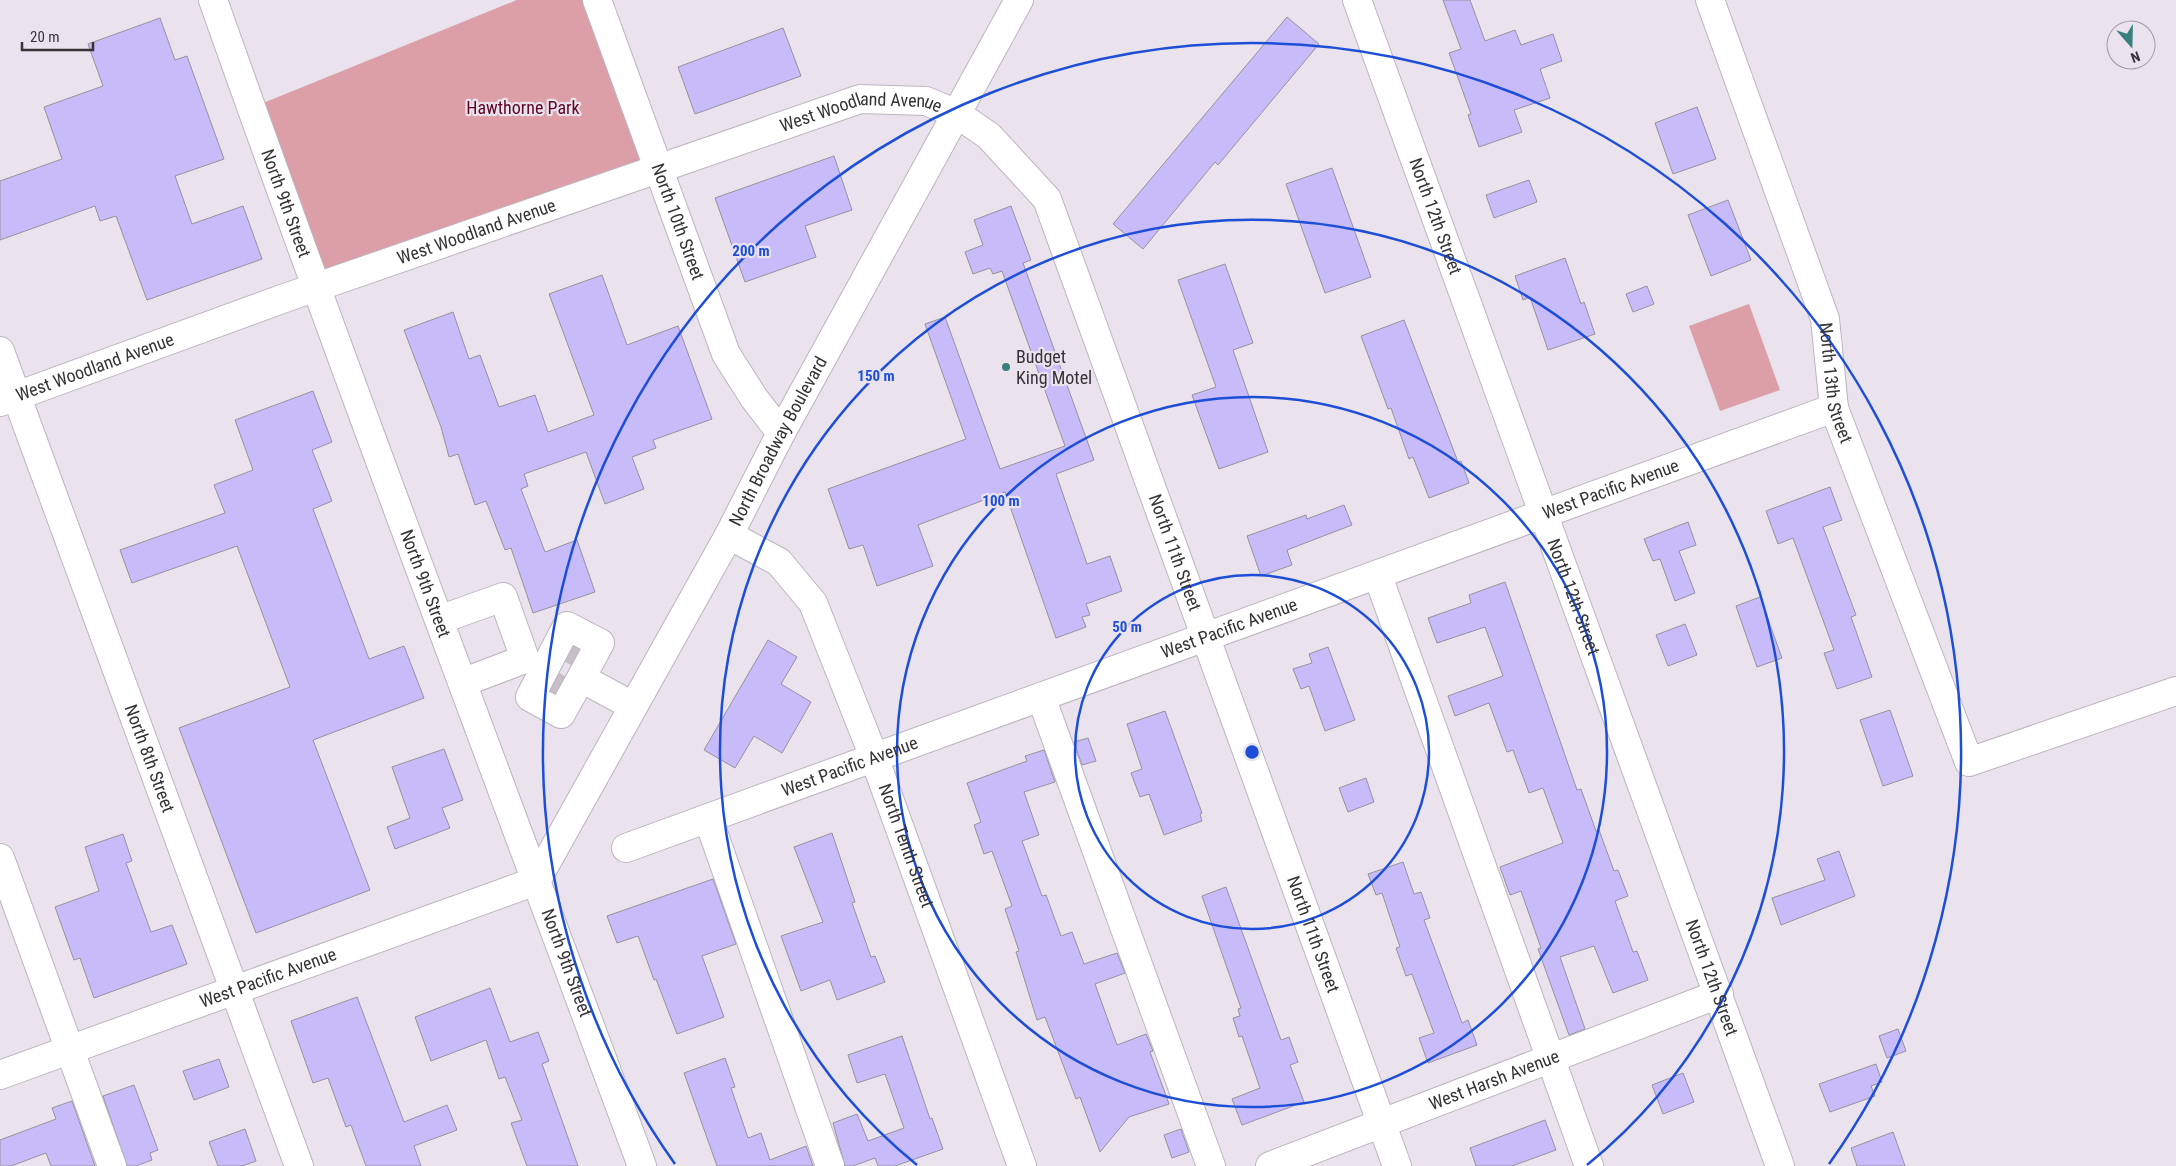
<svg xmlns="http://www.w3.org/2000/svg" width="2176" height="1166" viewBox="0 0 2176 1166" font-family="'Roboto Condensed',sans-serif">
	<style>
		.green { fill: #dc9fa8 }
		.building { fill: #c8bbfa; stroke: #95939e }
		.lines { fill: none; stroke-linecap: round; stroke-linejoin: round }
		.minor-tunnel { stroke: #c6bfc8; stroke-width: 28; stroke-dasharray: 28 14; stroke-linecap: butt }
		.minor-casing { stroke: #bcb5bf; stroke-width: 30 }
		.major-casing { stroke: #bcb5bf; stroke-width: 30 }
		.minor { stroke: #fff; stroke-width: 28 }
		.major { stroke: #fff; stroke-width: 28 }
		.ring { fill: none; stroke: #1d4ed8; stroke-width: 2.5 }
		.poi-dot { fill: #37807e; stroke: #eae2ec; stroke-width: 2 }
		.labels { text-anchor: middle; stroke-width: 4.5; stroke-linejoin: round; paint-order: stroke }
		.park-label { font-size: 18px; fill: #5e0724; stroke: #eae2ec }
		.street-label { font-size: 18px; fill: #363337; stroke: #eae2ec }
		.poi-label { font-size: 18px; fill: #363337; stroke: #eae2ec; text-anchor: start }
		.centre { fill: #1d4ed8; stroke: #eae2ec; stroke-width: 2.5 }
		.ring-label { font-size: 15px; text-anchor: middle; font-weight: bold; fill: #1d4ed8; stroke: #eae2ec; stroke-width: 4.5; stroke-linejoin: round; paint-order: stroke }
	</style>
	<rect width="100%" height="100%" fill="#eae2ec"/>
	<g class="green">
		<path d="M 517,0 L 597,0 L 659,169 L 315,288 L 251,108 Z"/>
		<path d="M 1749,304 L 1780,390 L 1720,411 L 1689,326 Z"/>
	</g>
	<g class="building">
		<path d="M 1443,0 L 1470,0 L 1485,41 L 1515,30 L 1521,45 L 1553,34 L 1562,61 L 1540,69 L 1550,98 L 1514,110 L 1522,132 L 1479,147 L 1468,115 L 1471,114 L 1449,53 L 1461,49 Z"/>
		<path d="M 1287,17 L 1319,44 L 1218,165 L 1215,162 L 1143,249 L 1113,224 Z"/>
		<path d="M 160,18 L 175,60 L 187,56 L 224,159 L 175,176 L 192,224 L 243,206 L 262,259 L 147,300 L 116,216 L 100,221 L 95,206 L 0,240 L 0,181 L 62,159 L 44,107 L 103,86 L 88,44 Z"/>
		<path d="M 783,28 L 801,76 L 695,114 L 678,67 Z"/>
		<path d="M 1697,107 L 1716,159 L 1673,174 L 1655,123 Z"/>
		<path d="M 834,156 L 852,210 L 805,226 L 816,257 L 745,282 L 715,198 Z"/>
		<path d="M 1332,168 L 1371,277 L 1325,293 L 1286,184 Z"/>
		<path d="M 1529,180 L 1537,202 L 1494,218 L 1486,195 Z"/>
		<path d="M 1728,200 L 1751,260 L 1711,276 L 1688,215 Z"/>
		<path d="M 1011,206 L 1031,260 L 1023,263 L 1094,460 L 1056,474 L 1087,564 L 1110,556 L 1122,591 L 1086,604 L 1090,615 L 1082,617 L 1086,627 L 1056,638 L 1005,492 L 918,525 L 933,566 L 877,586 L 863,545 L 849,549 L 828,489 L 966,439 L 925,324 L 945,317 L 1000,469 L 1065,446 L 1002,271 L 993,274 L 990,268 L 973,274 L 965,252 L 983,245 L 974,220 Z"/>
		<path d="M 1565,258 L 1581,304 L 1584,302 L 1595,334 L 1548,350 L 1530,297 L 1523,300 L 1515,276 Z"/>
		<path d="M 1225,264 L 1253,343 L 1233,350 L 1268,452 L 1219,469 L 1192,395 L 1216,387 L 1178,280 Z"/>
		<path d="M 602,275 L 627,345 L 678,326 L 712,419 L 653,440 L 656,448 L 632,457 L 644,489 L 605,504 L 586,452 L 524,474 L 528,486 L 521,489 L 545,552 L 577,540 L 595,592 L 533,613 L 511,548 L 505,550 L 486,501 L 475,505 L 458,454 L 449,457 L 441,427 L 404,330 L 453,312 L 469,359 L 480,355 L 499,407 L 535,395 L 548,432 L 594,415 L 549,294 Z"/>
		<path d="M 1647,286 L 1654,304 L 1633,312 L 1626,294 Z"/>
		<path d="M 1404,320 L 1458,462 L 1461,461 L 1469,483 L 1429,498 L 1413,457 L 1409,459 L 1391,408 L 1388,409 L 1361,336 Z"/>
		<path d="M 313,391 L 332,442 L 312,450 L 332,501 L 313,509 L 369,659 L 404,646 L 424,698 L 313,740 L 370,890 L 256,933 L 179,728 L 290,687 L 237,546 L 132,583 L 120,550 L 225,513 L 214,485 L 253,470 L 235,420 Z"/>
		<path d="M 1830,487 L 1842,520 L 1823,527 L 1856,615 L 1851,617 L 1872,677 L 1837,689 L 1824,653 L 1834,650 L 1793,538 L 1778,544 L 1766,511 Z"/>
		<path d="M 1344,505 L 1352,525 L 1287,550 L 1292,565 L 1261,576 L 1247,536 L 1306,515 L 1307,519 Z"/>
		<path d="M 1688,522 L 1696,545 L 1679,551 L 1695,593 L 1675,601 L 1660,559 L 1653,561 L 1644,539 Z"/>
		<path d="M 1505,582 L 1577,790 L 1581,789 L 1596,831 L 1599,830 L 1614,871 L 1618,870 L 1628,896 L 1615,901 L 1633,952 L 1637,951 L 1648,980 L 1613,993 L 1594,946 L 1560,957 L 1585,1029 L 1569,1035 L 1538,949 L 1541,948 L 1521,891 L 1510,895 L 1500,867 L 1563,843 L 1543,788 L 1529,793 L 1513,750 L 1507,752 L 1489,703 L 1455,716 L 1448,696 L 1503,676 L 1485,627 L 1437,643 L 1428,618 L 1471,603 L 1469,595 Z"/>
		<path d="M 1760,597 L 1782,658 L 1757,667 L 1736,606 Z"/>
		<path d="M 1685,624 L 1697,655 L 1668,666 L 1656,635 Z"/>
		<path d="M 768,640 L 797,657 L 781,684 L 811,702 L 782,753 L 754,736 L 735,768 L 704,750 Z"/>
		<path d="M 1328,647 L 1355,720 L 1325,731 L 1309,686 L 1301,689 L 1293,669 L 1312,663 L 1309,654 Z"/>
		<path d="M 1890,710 L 1913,776 L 1883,786 L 1860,720 Z"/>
		<path d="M 1165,711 L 1202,813 L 1200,814 L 1202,821 L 1164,835 L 1149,794 L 1140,797 L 1131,773 L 1142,769 L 1127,724 Z"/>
		<path d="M 1088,738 L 1096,761 L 1082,765 L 1074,742 Z"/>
		<path d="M 444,749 L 463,800 L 442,808 L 450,828 L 395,849 L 387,827 L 410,818 L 392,767 Z"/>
		<path d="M 1044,750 L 1055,782 L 1024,792 L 1039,835 L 1022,841 L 1042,896 L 1046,895 L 1061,936 L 1072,932 L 1084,964 L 1117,953 L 1125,973 L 1095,984 L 1117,1045 L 1146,1034 L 1153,1051 L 1150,1052 L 1169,1104 L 1129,1117 L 1100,1152 L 1080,1097 L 1076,1099 L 1045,1017 L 1037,1020 L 1016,952 L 1019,951 L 1005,909 L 1012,906 L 992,851 L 984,854 L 974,825 L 981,822 L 967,783 L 1027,761 L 1025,756 Z"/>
		<path d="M 1366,778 L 1374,802 L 1348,812 L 1339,788 Z"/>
		<path d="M 832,833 L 855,902 L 852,903 L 871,957 L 875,956 L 885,982 L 837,1000 L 830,980 L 801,991 L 781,936 L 823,922 L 794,847 Z"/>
		<path d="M 123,834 L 132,861 L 126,863 L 151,932 L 172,925 L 187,964 L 94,998 L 80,958 L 74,960 L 55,907 L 99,891 L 85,847 Z"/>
		<path d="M 1839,851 L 1855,896 L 1781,925 L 1772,898 L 1825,880 L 1817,859 Z"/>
		<path d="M 1403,862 L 1414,894 L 1421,892 L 1430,918 L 1424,920 L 1462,1023 L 1468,1020 L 1477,1045 L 1428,1063 L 1419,1038 L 1434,1033 L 1412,974 L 1406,976 L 1396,948 L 1400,947 L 1382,893 L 1376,895 L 1368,874 Z"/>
		<path d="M 713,879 L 736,944 L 702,956 L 724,1017 L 677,1034 L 656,979 L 654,980 L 638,936 L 617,943 L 607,916 Z"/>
		<path d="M 1226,887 L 1281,1040 L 1289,1037 L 1298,1062 L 1290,1065 L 1304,1102 L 1242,1125 L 1232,1099 L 1260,1088 L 1242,1036 L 1239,1037 L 1233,1018 L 1240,1016 L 1238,1009 L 1241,1008 L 1202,896 Z"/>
		<path d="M 490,988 L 510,1042 L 538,1032 L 549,1061 L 542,1064 L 578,1166 L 527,1166 L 511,1123 L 522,1120 L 505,1077 L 499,1079 L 486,1040 L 431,1061 L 415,1017 Z"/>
		<path d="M 357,997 L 404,1122 L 447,1105 L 457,1130 L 414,1146 L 421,1166 L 366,1166 L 351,1125 L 346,1127 L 328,1078 L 313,1083 L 291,1021 Z"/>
		<path d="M 1898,1029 L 1906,1051 L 1887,1058 L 1879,1036 Z"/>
		<path d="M 902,1036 L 930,1119 L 932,1118 L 943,1149 L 895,1166 L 878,1166 L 875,1158 L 853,1166 L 845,1166 L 833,1123 L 857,1114 L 868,1141 L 904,1128 L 885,1074 L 857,1083 L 848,1055 Z"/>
		<path d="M 725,1058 L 735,1087 L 731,1088 L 748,1138 L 761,1133 L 770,1160 L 806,1146 L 813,1166 L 717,1166 L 684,1073 Z"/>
		<path d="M 219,1059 L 229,1087 L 194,1100 L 183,1071 Z"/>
		<path d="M 1876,1064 L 1882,1082 L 1871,1086 L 1875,1096 L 1830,1112 L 1819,1084 Z"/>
		<path d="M 1683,1073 L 1694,1102 L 1663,1114 L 1652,1085 Z"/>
		<path d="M 134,1085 L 158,1150 L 150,1153 L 152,1160 L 136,1166 L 127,1166 L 103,1096 Z"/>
		<path d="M 72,1101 L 95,1166 L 51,1166 L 46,1153 L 11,1166 L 0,1166 L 0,1140 L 56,1119 L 52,1108 Z"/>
		<path d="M 1545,1120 L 1556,1150 L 1512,1166 L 1476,1166 L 1470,1148 Z"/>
		<path d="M 245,1129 L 256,1161 L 242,1166 L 218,1166 L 209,1142 Z"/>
		<path d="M 1181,1129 L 1189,1152 L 1172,1158 L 1164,1135 Z"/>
		<path d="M 1893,1132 L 1905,1166 L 1857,1166 L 1851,1148 Z"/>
	</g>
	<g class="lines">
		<g class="minor-tunnel">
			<path d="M 565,646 L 586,657"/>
			<path d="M 545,681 L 566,693"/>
		</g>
		<defs>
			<g id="minor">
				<path id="s1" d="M 597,0 L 726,354 L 754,398 L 781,433"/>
				<path id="s2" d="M 1357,0 L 1780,1166"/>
				<path id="s3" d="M 1710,0 L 1825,319 L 1834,408 L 1969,762 L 2176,691"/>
				<path id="s4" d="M 0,351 L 299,1166"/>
				<path id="s5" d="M 0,402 L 282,299 L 860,99 L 926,101 L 957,114 L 989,136 L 1047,199 L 1397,1166"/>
				<path id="s6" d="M 729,535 L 779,562 L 813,603 L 874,757 L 1022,1166"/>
				<path d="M 1378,576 L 1589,1166"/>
				<path d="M 439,620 L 503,597 L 525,659 L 464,682"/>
				<path d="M 581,678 L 600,643 L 567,626 L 530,697 L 561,714 L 581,678 L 633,706"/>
				<path d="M 1041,697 L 1211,1166"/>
				<path d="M 708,818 L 830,1166"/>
				<path id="s7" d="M 626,848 L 1834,408"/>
				<path d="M 0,858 L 112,1166"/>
				<path id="s8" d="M 1270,1166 L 1719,994"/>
			</g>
			<g id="major">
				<path id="s9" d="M 213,0 C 351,390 498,777 642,1166"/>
				<path id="s10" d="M 536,881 L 729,535 L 781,433 L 1019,0"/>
				<path id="s11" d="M 0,1075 L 536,881"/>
			</g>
		</defs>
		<use href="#minor" class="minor-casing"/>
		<use href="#major" class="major-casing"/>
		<use href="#minor" class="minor"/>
		<use href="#major" class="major"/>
	</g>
	<g class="ring">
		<circle cx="1252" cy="752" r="177"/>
		<circle cx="1252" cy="752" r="355"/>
		<path d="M917 1165A532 532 0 1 1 1587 1165"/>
		<path d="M675 1164A709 709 0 1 1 1829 1164"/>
	</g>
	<circle class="poi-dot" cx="1006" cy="367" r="5"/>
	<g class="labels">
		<g class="park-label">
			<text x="523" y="114">Hawthorne Park</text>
		</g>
		<g class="street-label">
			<text dy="6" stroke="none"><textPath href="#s5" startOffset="911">West Woodland Avenue</textPath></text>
			<text dy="6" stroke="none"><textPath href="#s9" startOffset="216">North 9th Street</textPath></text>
			<text dy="6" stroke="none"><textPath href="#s2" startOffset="230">North 12th Street</textPath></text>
			<text dy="6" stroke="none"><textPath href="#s1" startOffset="236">North 10th Street</textPath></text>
			<text dy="6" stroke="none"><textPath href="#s5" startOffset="506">West Woodland Avenue</textPath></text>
			<text dy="6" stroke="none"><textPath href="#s5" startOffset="101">West Woodland Avenue</textPath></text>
			<text dy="6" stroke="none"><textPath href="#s3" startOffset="404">North 13th Street</textPath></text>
			<text dy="6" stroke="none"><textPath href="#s10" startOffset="502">North Broadway Boulevard</textPath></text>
			<text dy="6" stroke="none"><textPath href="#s7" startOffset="1048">West Pacific Avenue</textPath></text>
			<text dy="6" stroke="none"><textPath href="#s5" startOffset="1512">North 11th Street</textPath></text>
			<text dy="6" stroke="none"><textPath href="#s9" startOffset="621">North 9th Street</textPath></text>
			<text dy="6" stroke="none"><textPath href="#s2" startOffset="635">North 12th Street</textPath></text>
			<text dy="6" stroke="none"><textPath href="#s7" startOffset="642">West Pacific Avenue</textPath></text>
			<text dy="6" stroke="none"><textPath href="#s4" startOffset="434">North 8th Street</textPath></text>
			<text dy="6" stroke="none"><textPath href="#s7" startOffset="238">West Pacific Avenue</textPath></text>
			<text dy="6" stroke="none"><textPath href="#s6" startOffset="370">North Tenth Street</textPath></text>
			<text dy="6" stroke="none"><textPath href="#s5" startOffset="1918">North 11th Street</textPath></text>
			<text dy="6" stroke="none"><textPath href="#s9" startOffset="1026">North 9th Street</textPath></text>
			<text dy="6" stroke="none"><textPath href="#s11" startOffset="285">West Pacific Avenue</textPath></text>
			<text dy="6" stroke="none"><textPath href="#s2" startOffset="1040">North 12th Street</textPath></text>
			<text dy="6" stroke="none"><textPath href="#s8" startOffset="240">West Harsh Avenue</textPath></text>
		</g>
		<g class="poi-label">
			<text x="1016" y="363">Budget<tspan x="1016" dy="21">King Motel</tspan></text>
		</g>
	</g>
	<circle cx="1252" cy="752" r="8" class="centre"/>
	<g class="ring-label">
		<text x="751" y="256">200 m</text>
		<text x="876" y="381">150 m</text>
		<text x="1001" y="506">100 m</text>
		<text x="1127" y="632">50 m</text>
	</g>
	<g transform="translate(2131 45) rotate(160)"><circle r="24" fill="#eae2ec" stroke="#a29ca4"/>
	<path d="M0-4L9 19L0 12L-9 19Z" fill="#37807e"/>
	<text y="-8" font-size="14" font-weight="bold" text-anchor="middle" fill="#363337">N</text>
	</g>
	<path d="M22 42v8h71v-8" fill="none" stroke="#363337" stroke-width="2.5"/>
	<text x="30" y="42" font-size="15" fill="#363337" stroke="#eae2ec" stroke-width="4" paint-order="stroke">20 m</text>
</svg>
